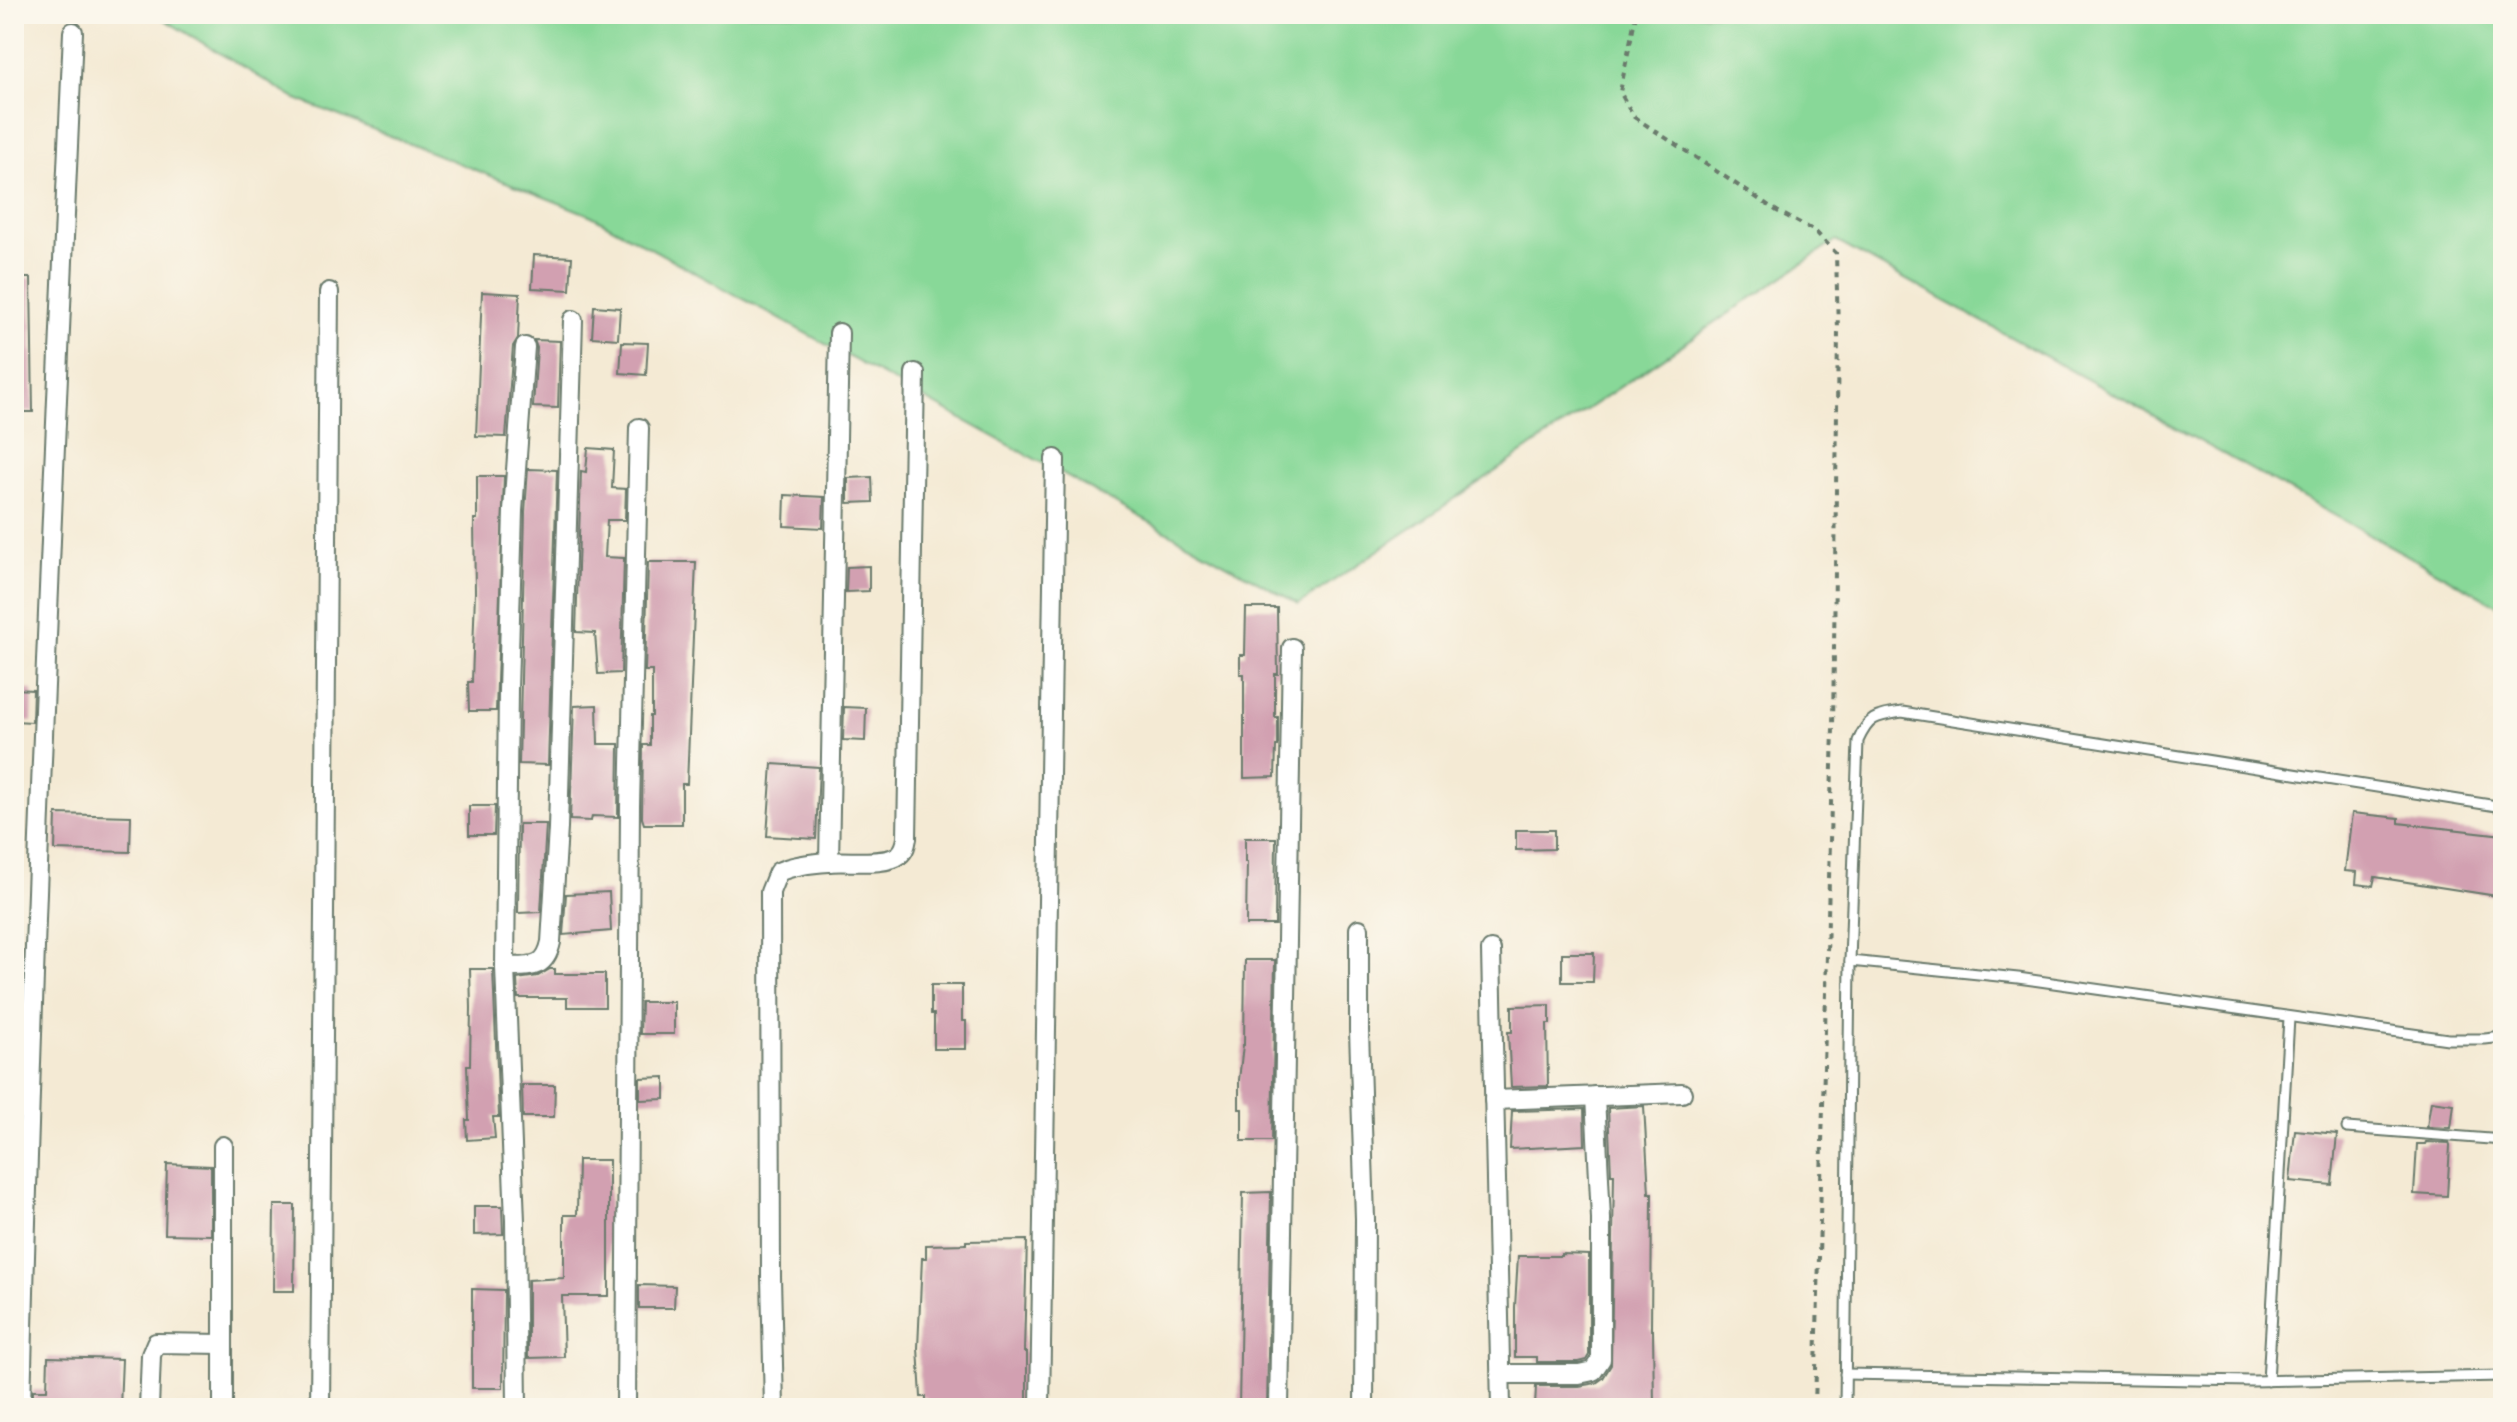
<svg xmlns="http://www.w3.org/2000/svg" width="2517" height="1422" viewBox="0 0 2517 1422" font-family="Itim,sans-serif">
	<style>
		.green { fill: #88d898; stroke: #548a66; stroke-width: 2 }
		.building { fill: #d2a0b1 }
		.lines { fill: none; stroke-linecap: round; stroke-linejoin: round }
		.lane-casing { stroke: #6a7a6c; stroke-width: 13 }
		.street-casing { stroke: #6a7a6c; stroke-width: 22 }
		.path { stroke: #6a7a6c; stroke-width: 4; stroke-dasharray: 6 6; stroke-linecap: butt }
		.lane { stroke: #fff; stroke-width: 9 }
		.street { stroke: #fff; stroke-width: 18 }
	</style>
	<rect width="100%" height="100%" fill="#fbf7ec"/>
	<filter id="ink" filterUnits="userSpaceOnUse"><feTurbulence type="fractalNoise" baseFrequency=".0125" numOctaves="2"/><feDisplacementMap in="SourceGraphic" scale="16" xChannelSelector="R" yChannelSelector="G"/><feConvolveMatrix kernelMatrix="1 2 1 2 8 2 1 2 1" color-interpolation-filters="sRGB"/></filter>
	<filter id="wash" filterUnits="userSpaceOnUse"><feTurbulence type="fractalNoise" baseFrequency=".006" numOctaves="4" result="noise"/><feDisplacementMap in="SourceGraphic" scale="32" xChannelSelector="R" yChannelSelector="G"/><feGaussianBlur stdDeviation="1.8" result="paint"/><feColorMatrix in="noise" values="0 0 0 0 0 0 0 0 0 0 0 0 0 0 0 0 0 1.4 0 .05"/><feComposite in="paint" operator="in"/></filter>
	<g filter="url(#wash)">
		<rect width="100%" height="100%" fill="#f4ead4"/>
		<path class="green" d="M 155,14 L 2503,14 L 2503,608 L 1836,241 L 1299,604 L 592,216 L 294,98 Z"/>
		<g id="blocks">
			<g class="building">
				<path d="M 534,255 L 572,257 L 570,290 L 532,288 Z"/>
				<path d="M 14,278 L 31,278 L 33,412 L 14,412 Z"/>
				<path d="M 482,292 L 520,294 L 518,338 L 513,346 L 506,437 L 476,436 Z"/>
				<path d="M 594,306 L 620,308 L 618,339 L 592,337 Z"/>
				<path d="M 534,340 L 560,341 L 558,408 L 533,407 L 537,348 Z"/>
				<path d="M 622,342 L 648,343 L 646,375 L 620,373 Z"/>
				<path d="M 588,448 L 614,450 L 612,488 L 626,489 L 625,520 L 607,520 L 605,557 L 624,558 L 621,673 L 598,674 L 595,633 L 576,632 L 581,471 L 586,472 Z"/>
				<path d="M 528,469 L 557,470 L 548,765 L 519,764 L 525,512 Z"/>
				<path d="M 477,476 L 504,476 L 496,711 L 469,711 L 468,682 L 472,682 L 475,592 L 474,519 L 477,519 Z"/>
				<path d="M 872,477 L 873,502 L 848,503 L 848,478 Z"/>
				<path d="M 785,495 L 824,497 L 823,528 L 784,526 Z"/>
				<path d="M 648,562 L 696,562 L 687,784 L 682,784 L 682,824 L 644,824 L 642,818 L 643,745 L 650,745 L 650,716 L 652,716 L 652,671 L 645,671 Z"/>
				<path d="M 869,566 L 869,591 L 846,592 L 847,567 Z"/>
				<path d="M 1246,608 L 1277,608 L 1278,674 L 1275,674 L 1275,717 L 1278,717 L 1278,746 L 1276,746 L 1275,777 L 1244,778 L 1244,674 L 1240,674 L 1240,655 L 1245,655 Z"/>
				<path d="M 14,689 L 33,690 L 32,722 L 14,721 Z"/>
				<path d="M 597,705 L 598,744 L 619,744 L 618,817 L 592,816 L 591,821 L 570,820 L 574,706 Z"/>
				<path d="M 844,707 L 866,708 L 865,741 L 843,740 Z"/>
				<path d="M 772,764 L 819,767 L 816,839 L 767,836 Z"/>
				<path d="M 469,806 L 495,806 L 494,835 L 469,835 Z"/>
				<path d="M 2352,813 L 2399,818 L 2399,823 L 2503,835 L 2503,856 L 2497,896 L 2375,877 L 2373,886 L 2356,884 L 2357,872 L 2345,871 Z"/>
				<path d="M 56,814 L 131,816 L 130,852 L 55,850 Z"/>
				<path d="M 519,824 L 546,824 L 541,912 L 518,913 Z"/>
				<path d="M 1516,830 L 1554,830 L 1554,849 L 1516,850 Z"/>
				<path d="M 1245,838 L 1276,838 L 1275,925 L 1246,925 L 1247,862 L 1245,862 Z"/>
				<path d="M 609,892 L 611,931 L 563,935 L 566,894 Z"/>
				<path d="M 1562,953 L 1594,953 L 1593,982 L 1562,982 Z"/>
				<path d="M 1245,960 L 1275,960 L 1272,1141 L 1242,1141 L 1242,1109 L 1239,1109 L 1239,1080 L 1243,1045 L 1244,1045 Z"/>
				<path d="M 470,969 L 493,969 L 499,1117 L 493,1117 L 495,1138 L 467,1140 L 466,1120 L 469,1120 L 467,1065 L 470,1065 L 471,1008 Z"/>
				<path d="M 550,969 L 555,969 L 555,974 L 605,974 L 605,1007 L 567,1007 L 567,998 L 518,998 L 517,979 L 538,976 Z"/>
				<path d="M 931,985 L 962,985 L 962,1021 L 966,1021 L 966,1049 L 934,1049 L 934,1014 L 931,1014 Z"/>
				<path d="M 641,1002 L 674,1002 L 674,1034 L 640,1034 Z"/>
				<path d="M 1550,1005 L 1550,1024 L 1547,1024 L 1548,1086 L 1511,1087 L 1508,1032 L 1512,1032 L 1512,1006 Z"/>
				<path d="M 665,1077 L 665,1099 L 640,1100 L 640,1078 Z"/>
				<path d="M 522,1085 L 555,1085 L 554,1117 L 523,1117 Z"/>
				<path d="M 2431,1101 L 2454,1104 L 2451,1128 L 2427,1127 Z"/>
				<path d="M 1644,1106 L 1649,1193 L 1652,1193 L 1651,1330 L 1653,1330 L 1654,1408 L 1535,1408 L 1536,1386 L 1579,1386 L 1596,1383 L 1603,1378 L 1611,1365 L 1614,1174 L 1611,1174 L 1608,1108 Z"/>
				<path d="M 1584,1109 L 1585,1145 L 1510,1149 L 1512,1111 Z"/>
				<path d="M 2295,1130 L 2337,1134 L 2332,1185 L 2290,1181 Z"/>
				<path d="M 2426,1142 L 2449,1143 L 2450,1146 L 2447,1196 L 2414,1194 L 2417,1144 L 2425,1144 Z"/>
				<path d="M 578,1160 L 609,1160 L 609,1296 L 562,1296 L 564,1357 L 528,1358 L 528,1280 L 564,1278 L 564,1215 L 577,1215 Z"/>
				<path d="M 167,1164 L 211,1166 L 211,1235 L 165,1234 Z"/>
				<path d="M 1271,1192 L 1267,1408 L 1239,1408 L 1243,1193 Z"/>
				<path d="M 274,1205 L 295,1205 L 294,1291 L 273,1291 Z"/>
				<path d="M 474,1206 L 502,1206 L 503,1234 L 474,1235 Z"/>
				<path d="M 1027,1240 L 1024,1352 L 1027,1352 L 1027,1407 L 926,1406 L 926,1397 L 921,1397 L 918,1348 L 922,1258 L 926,1258 L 926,1245 L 966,1244 L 966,1241 Z"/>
				<path d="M 1561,1254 L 1589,1255 L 1589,1355 L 1586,1360 L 1578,1362 L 1537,1362 L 1537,1357 L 1515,1357 L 1515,1307 L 1518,1256 L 1561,1256 Z"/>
				<path d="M 639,1285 L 675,1286 L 674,1308 L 639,1308 Z"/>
				<path d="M 472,1289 L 504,1290 L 503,1388 L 472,1388 Z"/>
				<path d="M 48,1357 L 122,1359 L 120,1408 L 33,1408 L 33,1390 L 47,1390 Z"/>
			</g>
		</g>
	</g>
	<g filter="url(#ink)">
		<use href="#blocks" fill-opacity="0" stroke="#6a7a6c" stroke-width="2"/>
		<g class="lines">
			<defs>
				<g id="lane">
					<path d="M 1850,961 L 2018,978 L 2448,1039 L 2485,1039 L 2503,1037"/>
					<path d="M 2347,1128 L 2503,1140"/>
					<path d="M 1845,1374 L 2252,1381 L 2503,1376"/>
					<path d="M 2268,1381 L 2289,1018"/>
					<path d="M 1845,1408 L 1850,961 L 1858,741 C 1869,716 1876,716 1902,712 L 2503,807"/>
				</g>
				<g id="street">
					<path d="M 829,862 L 839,333"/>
					<path d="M 1359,929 L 1359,1030 L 1365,1219 L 1364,1408"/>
					<path d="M 1491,950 L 1501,1408"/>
					<path d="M 505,967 C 530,966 545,970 551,942 L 558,828 L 573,320"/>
					<path d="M 1494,1100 L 1682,1093"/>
					<path d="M 1501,1374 L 1579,1374 L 1593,1371 L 1601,1359 L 1601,1219 L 1595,1096"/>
					<path d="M 21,1408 C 32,949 53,490 73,32"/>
					<path d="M 149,1408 L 151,1355 L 156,1343 L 223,1344"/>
					<path d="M 223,1408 L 223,1146"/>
					<path d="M 320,1408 L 329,292"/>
					<path d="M 517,1408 L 515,1221 L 505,967 L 508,690 L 513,511 L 525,347"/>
					<path d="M 626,1408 L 630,806 L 639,428"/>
					<path d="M 774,1408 L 771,1277 L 770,892 L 778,872 C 794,865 811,863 829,862 C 848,860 885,866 899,855 C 905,850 906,844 907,838 L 915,373"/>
					<path d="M 1040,1408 L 1055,459"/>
					<path d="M 1279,1408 L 1292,648"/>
				</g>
			</defs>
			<use href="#lane" class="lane-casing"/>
			<use href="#street" class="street-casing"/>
			<path class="path" d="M 1636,14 L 1620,92 L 1634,117 L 1777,211 L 1815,231 L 1836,253 L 1838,331 L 1833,728 L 1815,1408"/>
			<use href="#lane" class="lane"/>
			<use href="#street" class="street"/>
		</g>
	</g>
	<rect width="2517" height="1422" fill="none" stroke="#fbf7ec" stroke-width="48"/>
</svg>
